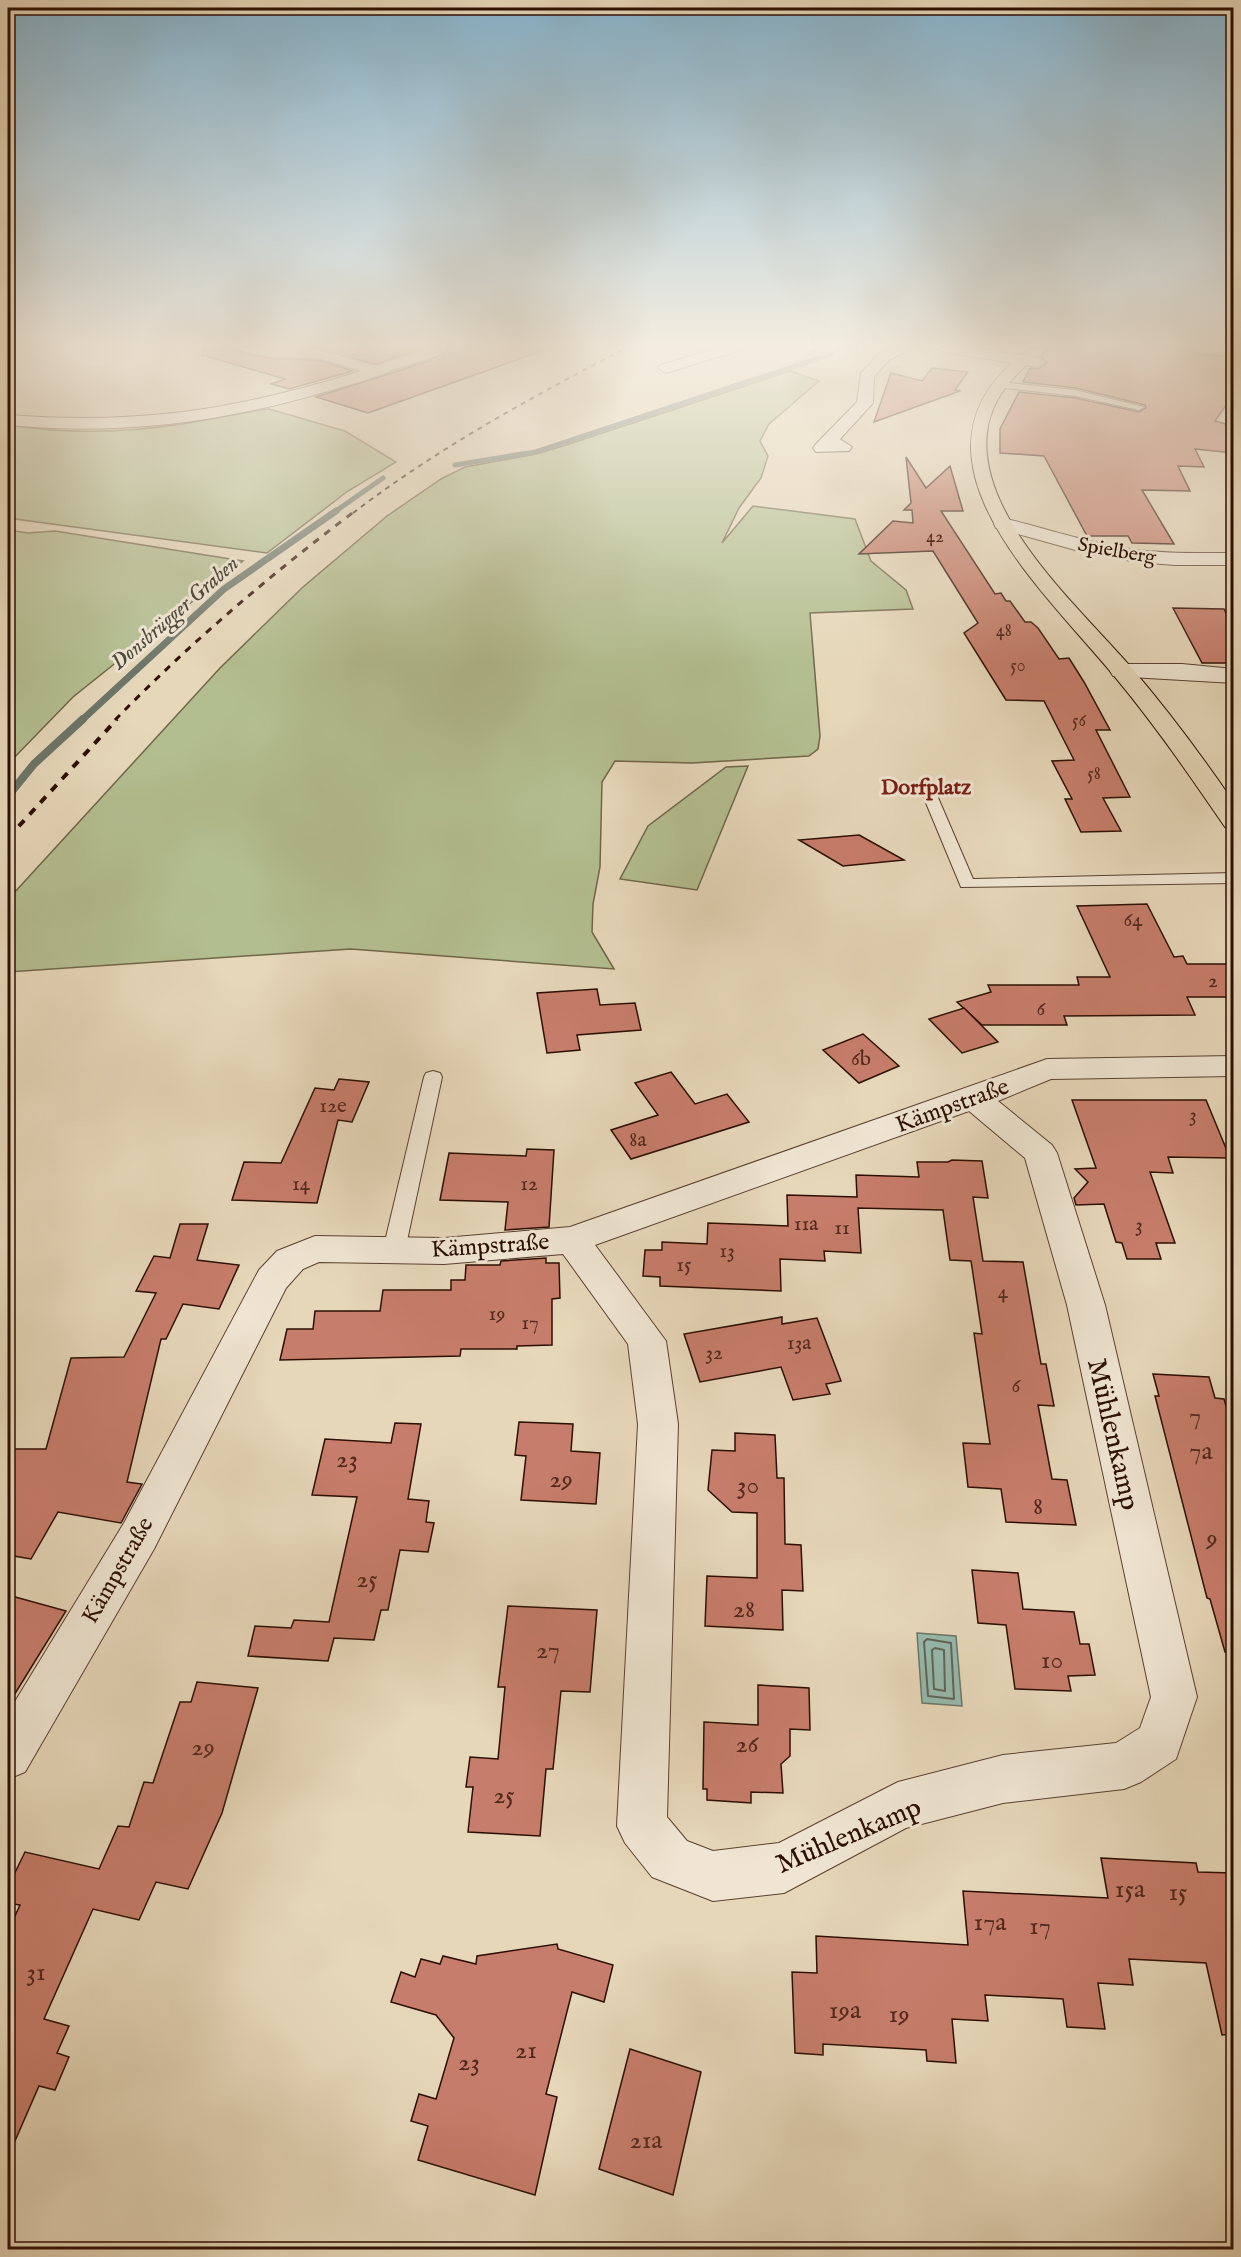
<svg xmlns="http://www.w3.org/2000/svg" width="1241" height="2257" viewBox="0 0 1241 2257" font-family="'IM FELL English',serif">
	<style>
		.green { fill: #b3be90; stroke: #706649; stroke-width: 1.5 }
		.water { fill: #96baae; stroke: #6c7669; stroke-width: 1.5 }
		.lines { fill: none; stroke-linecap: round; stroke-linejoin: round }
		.shore { stroke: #616458; stroke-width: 2 }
		.stream-far2 { stroke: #6c7669; stroke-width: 5 }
		.stream-far1 { stroke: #6c7669; stroke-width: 7 }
		.stream { stroke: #6c7669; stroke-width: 8 }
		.building { fill: #c77d6b; stroke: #2c0f02; stroke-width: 1.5 }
		.lane-casing { stroke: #5a4130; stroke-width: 2 }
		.street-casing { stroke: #5a4130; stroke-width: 2 }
		.primary-casing { stroke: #2c0f02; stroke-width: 2 }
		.lane { fill: #efe5d2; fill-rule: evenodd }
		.street { fill: #efe5d2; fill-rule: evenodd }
		.primary { fill: #e6d7b9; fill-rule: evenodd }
		.rail-far2 { stroke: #2c0f02; stroke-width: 2; stroke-dasharray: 5 5; stroke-linecap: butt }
		.rail-far1 { stroke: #2c0f02; stroke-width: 3; stroke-dasharray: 7 7; stroke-linecap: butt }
		.rail { stroke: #2c0f02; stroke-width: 4; stroke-dasharray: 8 8; stroke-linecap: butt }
		.labels { text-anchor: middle; stroke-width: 6; stroke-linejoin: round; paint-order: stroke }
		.far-number-label { font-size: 18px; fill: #532a1c }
		.far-street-label { font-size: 20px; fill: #2c0f02; stroke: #efe5d2 }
		.number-label { font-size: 21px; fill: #532a1c }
		.far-water-label { font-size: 22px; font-style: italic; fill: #514b3e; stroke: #efe5d2 }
		.far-neighbourhood-label { font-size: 22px; font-weight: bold; fill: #7a1f14; stroke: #efe5d2 }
		.street-label { font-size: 24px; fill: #2c0f02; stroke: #efe5d2 }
		.near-number-label { font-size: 26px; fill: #532a1c }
		.near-street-label { font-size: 28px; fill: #2c0f02; stroke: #efe5d2 }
	</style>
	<rect width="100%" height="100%" fill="#e6d7b9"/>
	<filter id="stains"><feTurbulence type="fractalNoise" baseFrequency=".00333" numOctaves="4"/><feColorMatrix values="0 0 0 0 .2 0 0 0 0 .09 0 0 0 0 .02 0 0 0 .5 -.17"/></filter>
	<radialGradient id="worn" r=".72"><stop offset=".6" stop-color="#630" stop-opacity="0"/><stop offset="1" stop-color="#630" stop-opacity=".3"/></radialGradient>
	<g class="green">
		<path d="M 790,371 L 819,381 L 769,424 L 760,441 L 768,456 L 761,478 L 739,508 L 722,543 L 753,506 L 855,519 L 871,561 L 906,590 L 913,609 L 810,613 L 820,736 L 818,749 L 809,756 L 692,763 L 615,761 L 602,782 L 600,867 L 593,904 L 592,932 L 614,969 L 351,949 L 8,972 L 8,902 L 14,893 L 220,668 L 303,587 L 387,516 L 441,479 L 465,467 L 536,454 L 563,446 Z"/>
		<path d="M 269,409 L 345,431 L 396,462 L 348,491 L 267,553 L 8,518 L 8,425 C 66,434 124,433 182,424 C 211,420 240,412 269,409 Z"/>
		<path d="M 8,530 L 28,533 L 55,531 L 243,561 L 73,697 L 8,764 Z"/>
		<path d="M 748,766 L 697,890 L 620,879 L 648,826 L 726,767 Z"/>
	</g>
	<path class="water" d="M 917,1633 L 956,1636 L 962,1706 L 922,1703 Z"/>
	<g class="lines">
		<g class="shore">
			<path d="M 927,1639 L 951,1643 L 954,1699 L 928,1696 L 924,1642 Z"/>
			<path d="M 935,1648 L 944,1650 L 945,1691 L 934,1689 L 932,1650 Z"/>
		</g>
		<g class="stream-far2">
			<path d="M 455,465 L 535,452 L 831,354"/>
			<path d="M 333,513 L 383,478"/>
		</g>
		<path class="stream-far1" d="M 82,720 L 224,589 L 336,511"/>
		<path class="stream" d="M 8,796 L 34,764 L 83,719"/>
	</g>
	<g class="building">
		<path d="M 204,348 L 238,348 L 242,353 L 274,359 L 318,360 L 353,371 L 289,389 L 271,384 L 285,379 L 202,355 Z"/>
		<path d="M 312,348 L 422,348 L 376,364 Z"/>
		<path d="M 450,348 L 542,348 L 542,351 L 368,413 L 316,397 L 429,361 Z"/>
		<path d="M 1049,348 L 1189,348 L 1198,354 L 1233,357 L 1233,395 L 1215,421 L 1233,426 L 1233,453 L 1195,449 L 1204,467 L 1178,466 L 1190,491 L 1142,490 L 1174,544 L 1132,543 L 1128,536 L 1087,536 L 1044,456 L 1000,453 L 1000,429 L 1019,392 L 1075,398 L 1139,412 L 1146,408 L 1145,405 L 1076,388 L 1023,382 L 1030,368 L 1038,369 L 1047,363 L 1041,357 Z"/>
		<path d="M 932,368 L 968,372 L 955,390 L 960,391 L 874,422 L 891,373 L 922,381 Z"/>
		<path d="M 906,457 L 926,488 L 950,466 L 963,511 L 941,511 L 995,594 L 1001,593 L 1006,601 L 1010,601 L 1025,622 L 1031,622 L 1038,628 L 1059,659 L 1069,658 L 1084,682 L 1110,730 L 1096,730 L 1130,797 L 1103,798 L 1121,831 L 1081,832 L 1065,799 L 1072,799 L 1052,761 L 1074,760 L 1044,701 L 1006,700 L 964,633 L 978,623 L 933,551 L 859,554 L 893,521 L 913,523 L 912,510 L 904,510 L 911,503 Z"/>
		<path d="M 1173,608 L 1224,609 L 1233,628 L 1233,663 L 1202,663 Z"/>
		<path d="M 859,835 L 904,860 L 843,866 L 799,840 Z"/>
		<path d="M 1147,904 L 1174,957 L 1183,956 L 1187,964 L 1226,964 L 1233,978 L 1233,997 L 1187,997 L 1195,1015 L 1064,1016 L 1067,1025 L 982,1025 L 957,1002 L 991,992 L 988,985 L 1079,985 L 1077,977 L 1110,977 L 1077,906 Z"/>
		<path d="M 597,989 L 600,1005 L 635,1003 L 641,1030 L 577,1035 L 580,1050 L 547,1053 L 537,993 Z"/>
		<path d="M 964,1008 L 998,1042 L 962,1053 L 929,1019 Z"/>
		<path d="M 863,1034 L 899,1066 L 859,1083 L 823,1050 Z"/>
		<path d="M 671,1072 L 695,1104 L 727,1094 L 749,1122 L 631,1159 L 611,1130 L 658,1115 L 635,1083 Z"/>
		<path d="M 339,1079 L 369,1082 L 352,1122 L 338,1120 L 317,1203 L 232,1200 L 244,1162 L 281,1163 L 315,1088 L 334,1090 Z"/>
		<path d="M 1072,1100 L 1206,1100 L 1230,1158 L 1168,1157 L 1173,1173 L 1150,1172 L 1175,1243 L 1156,1243 L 1161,1259 L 1127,1259 L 1122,1243 L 1116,1242 L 1104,1204 L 1076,1205 L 1074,1198 L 1088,1182 L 1075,1169 L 1096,1168 Z"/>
		<path d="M 527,1149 L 554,1150 L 549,1227 L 505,1230 L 508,1202 L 440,1200 L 449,1153 L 526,1156 Z"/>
		<path d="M 952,1160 L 982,1161 L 988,1198 L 973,1197 L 983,1261 L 1023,1262 L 1041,1364 L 1046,1364 L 1054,1406 L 1038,1405 L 1052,1479 L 1067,1480 L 1076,1525 L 1006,1522 L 1001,1489 L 968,1487 L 963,1443 L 990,1444 L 974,1333 L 982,1334 L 971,1261 L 950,1260 L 943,1210 L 858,1208 L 861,1253 L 824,1251 L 825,1261 L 780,1259 L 781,1291 L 660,1286 L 660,1277 L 643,1276 L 645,1250 L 662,1250 L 662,1242 L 707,1244 L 708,1223 L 788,1226 L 787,1195 L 857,1197 L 856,1175 L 919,1177 L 917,1162 L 948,1162 Z"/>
		<path d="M 180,1224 L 208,1224 L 197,1260 L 239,1265 L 219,1309 L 183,1304 L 166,1339 L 161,1339 L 127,1482 L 142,1484 L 121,1523 L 58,1512 L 31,1559 L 8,1555 L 8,1449 L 46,1449 L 71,1358 L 124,1357 L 156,1293 L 136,1291 L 154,1256 L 170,1258 Z"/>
		<path d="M 546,1258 L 546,1263 L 559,1263 L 560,1298 L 552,1299 L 552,1345 L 517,1346 L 517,1349 L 461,1349 L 460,1356 L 280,1360 L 287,1329 L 313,1329 L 315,1311 L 380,1311 L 383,1290 L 451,1290 L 451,1280 L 465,1280 L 466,1265 L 500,1265 L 501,1261 Z"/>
		<path d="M 782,1317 L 782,1324 L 817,1318 L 841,1381 L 826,1384 L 830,1394 L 793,1400 L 781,1367 L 700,1382 L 684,1334 Z"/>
		<path d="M 1153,1374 L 1209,1377 L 1215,1398 L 1224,1399 L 1233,1431 L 1233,1651 L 1225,1652 L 1210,1599 L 1207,1598 L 1155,1396 L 1159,1396 Z"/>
		<path d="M 519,1422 L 573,1424 L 571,1451 L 600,1453 L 596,1504 L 521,1500 L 526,1456 L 515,1455 Z"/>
		<path d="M 395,1423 L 421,1424 L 408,1499 L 429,1501 L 426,1522 L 434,1523 L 428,1552 L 400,1550 L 388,1610 L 381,1610 L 374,1640 L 334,1638 L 328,1661 L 248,1656 L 255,1626 L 291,1628 L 294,1620 L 329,1622 L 357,1497 L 312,1495 L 325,1439 L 391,1443 Z"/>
		<path d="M 735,1433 L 775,1435 L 777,1478 L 784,1478 L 785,1544 L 801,1545 L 803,1591 L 782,1590 L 783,1630 L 705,1626 L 707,1576 L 757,1578 L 757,1513 L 732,1512 L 708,1490 L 712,1450 L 735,1451 Z"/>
		<path d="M 972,1570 L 1018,1573 L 1023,1609 L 1074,1612 L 1080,1644 L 1089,1644 L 1095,1675 L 1068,1676 L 1071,1691 L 1015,1689 L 1006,1625 L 978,1623 Z"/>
		<path d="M 8,1595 L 66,1611 L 8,1705 Z"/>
		<path d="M 508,1606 L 597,1610 L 590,1692 L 561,1691 L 553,1769 L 546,1769 L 540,1836 L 468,1832 L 473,1787 L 466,1787 L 470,1757 L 498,1759 L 505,1687 L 498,1687 Z"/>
		<path d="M 197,1682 L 258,1688 L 222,1813 L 188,1889 L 156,1882 L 139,1920 L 93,1909 L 44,2019 L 69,2026 L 57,2053 L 69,2057 L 55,2090 L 39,2086 L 8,2157 L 8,1931 L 20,1905 L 8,1903 L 8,1887 L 25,1852 L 99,1869 L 118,1826 L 129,1827 L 144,1782 L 153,1783 L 180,1702 L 191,1702 Z"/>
		<path d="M 758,1685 L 809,1688 L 810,1730 L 790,1729 L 790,1756 L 781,1764 L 783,1793 L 751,1792 L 751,1803 L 707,1800 L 707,1789 L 703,1789 L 704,1722 L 758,1725 Z"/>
		<path d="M 1101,1858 L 1196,1863 L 1198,1872 L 1233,1873 L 1233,2034 L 1222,2035 L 1206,1963 L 1129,1959 L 1133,1985 L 1098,1983 L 1105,2029 L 1067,2027 L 1063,1999 L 985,1995 L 988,2021 L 952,2019 L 956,2063 L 927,2061 L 926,2050 L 823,2044 L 823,2055 L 795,2053 L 792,1972 L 817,1973 L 816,1936 L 968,1945 L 963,1891 L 1108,1898 Z"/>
		<path d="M 557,1944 L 558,1949 L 613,1965 L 604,2002 L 572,1992 L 546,2094 L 557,2097 L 535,2195 L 418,2160 L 428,2126 L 411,2121 L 419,2094 L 436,2099 L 454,2038 L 436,2015 L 391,2002 L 401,1972 L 415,1977 L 421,1959 L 440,1964 L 443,1956 L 476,1964 L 477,1956 Z"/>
		<path d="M 630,2049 L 701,2072 L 673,2195 L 599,2169 Z"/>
	</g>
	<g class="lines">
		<defs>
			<g id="lane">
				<path d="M 999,382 L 1075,390 L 1144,407 L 1139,410 L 1075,396 L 996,387 L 996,383 Z"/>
				<path d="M 926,782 L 933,786 L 973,879 L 1234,873 L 1234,883 L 961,887 L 919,786 Z"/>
				<path d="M 433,1071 L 440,1073 L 442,1077 L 405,1250 L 401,1255 L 394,1258 L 387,1255 L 383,1250 L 424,1077 L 426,1073 Z"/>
			</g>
			<g id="street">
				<path d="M 240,348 L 319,350 L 376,366 L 428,348 L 448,348 C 439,359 400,366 385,373 C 362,382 335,389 311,396 C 211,424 111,435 8,425 L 8,415 C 138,425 237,410 361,371 L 318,358 L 274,357 L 242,351 Z"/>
				<path d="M 718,348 L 739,348 L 737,351 L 666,373 L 658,368 L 661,365 Z"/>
				<path d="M 893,348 L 912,348 L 889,360 L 874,377 L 873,403 L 840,439 L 852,447 L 849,451 L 816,452 L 813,448 L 816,444 L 857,402 L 861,373 L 879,354 Z"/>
				<path d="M 937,348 L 971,348 L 1037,357 L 1045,362 L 1037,367 L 944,352 Z"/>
				<path d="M 1191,348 L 1234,348 L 1234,355 L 1198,352 Z"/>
				<path d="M 1003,518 C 1048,529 1091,544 1137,550 C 1169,554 1201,553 1234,553 L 1234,565 L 1175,565 L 1137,562 L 1079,551 L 996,528 L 994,524 L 996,520 Z"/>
				<path d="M 1121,664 L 1182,664 L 1234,669 L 1234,683 L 1113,676 L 1110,671 L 1113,666 Z"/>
				<path d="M 1234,1056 L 1234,1076 L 1051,1079 L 998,1101 L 1052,1145 L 1057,1153 L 1105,1305 L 1197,1697 L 1176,1759 L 1141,1782 L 1124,1789 L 1003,1803 L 906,1828 L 784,1893 L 713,1901 L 652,1877 L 625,1843 L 617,1826 L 638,1424 L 628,1344 L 563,1254 L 444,1264 L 319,1262 L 303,1269 L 286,1288 L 154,1549 L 25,1772 L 8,1779 L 8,1713 L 124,1523 L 259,1270 L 277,1251 L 315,1236 L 444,1238 L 570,1227 L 1047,1059 ZM 969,1111 L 1025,1158 L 1067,1305 L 1151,1697 L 1140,1728 L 1116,1743 L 1003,1755 L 898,1782 L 779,1843 L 713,1851 L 687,1841 L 667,1817 L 678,1424 L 666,1341 L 595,1245 Z"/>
			</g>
			<path id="primary" d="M 1031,348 L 1047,348 C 1043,354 1036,357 1030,362 C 1010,379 993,400 988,426 C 972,513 1079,607 1130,666 C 1166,708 1199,752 1230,797 L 1234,802 L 1234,830 L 1225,827 C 1190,776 1155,725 1115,677 C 1042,588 885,450 1031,348 Z"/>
		</defs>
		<use href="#lane" class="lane-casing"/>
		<use href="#street" class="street-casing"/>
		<use href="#primary" class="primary-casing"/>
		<use href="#lane" class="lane"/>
		<use href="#street" class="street"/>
		<use href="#primary" class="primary"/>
		<path class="rail-far2" d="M 353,513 C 438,448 532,397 626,348"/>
		<path class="rail-far1" d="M 115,720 C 190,643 270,575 355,511"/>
		<path class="rail" d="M 8,838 L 117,719"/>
	</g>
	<linearGradient id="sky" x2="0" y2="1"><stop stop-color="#87b6d1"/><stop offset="0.52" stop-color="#f4ede0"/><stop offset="1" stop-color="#f4ede0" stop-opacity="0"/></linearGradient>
	<rect width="1241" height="664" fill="url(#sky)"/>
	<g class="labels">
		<g class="far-number-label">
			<text x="935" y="542">42</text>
			<text x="1004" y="636">48</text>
			<text x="1018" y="671">50</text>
			<text x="1079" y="726">56</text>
			<text x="1094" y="779">58</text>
		</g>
		<g class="far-street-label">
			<text transform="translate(1117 550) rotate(10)" y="7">Spielberg</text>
		</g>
		<g class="number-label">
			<text x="1133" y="926">64</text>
			<text x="1213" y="987">2</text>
			<text x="1041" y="1015">6</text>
			<text x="861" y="1065">6b</text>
			<text x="333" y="1112">12e</text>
			<text x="1193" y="1121">3</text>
			<text x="638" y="1146">8a</text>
			<text x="301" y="1190">14</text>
			<text x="529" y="1190">12</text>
			<text x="806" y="1230">11a</text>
			<text x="1139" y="1231">3</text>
			<text x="842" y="1234">11</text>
			<text x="727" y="1257">13</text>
			<text x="684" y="1271">15</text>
			<text x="1003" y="1298">4</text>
			<text x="497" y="1320">19</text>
			<text x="530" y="1329">17</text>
			<text x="799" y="1349">13a</text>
			<text x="714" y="1359">32</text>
			<text x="1016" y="1392">6</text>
		</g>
		<g class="far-water-label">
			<text transform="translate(174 612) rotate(-41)" y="8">Donsbrügger Graben</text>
		</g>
		<g class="far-neighbourhood-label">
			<text x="926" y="794">Dorfplatz</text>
		</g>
		<g class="street-label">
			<text transform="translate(952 1105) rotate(-20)" y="8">Kämpstraße</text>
			<text transform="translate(490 1245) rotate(-4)" y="8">Kämpstraße</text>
			<text transform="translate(117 1570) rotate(-60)" y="8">Kämpstraße</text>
		</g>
		<g class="near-number-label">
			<text x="1195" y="1424">7</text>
			<text x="1201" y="1459">7a</text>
			<text x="347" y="1467">23</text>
			<text x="561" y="1487">29</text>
			<text x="748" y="1493">30</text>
			<text x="1038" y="1514">8</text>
			<text x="1212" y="1546">9</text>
			<text x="367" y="1587">25</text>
			<text x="744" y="1617">28</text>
			<text x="548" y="1658">27</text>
			<text x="1052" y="1668">10</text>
			<text x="747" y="1752">26</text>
			<text x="203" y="1755">29</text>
			<text x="504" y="1803">25</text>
			<text x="1130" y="1897">15a</text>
			<text x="1178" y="1900">15</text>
			<text x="990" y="1930">17a</text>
			<text x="1040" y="1934">17</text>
			<text x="36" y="1980">31</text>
			<text x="845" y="2018">19a</text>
			<text x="899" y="2022">19</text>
			<text x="526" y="2058">21</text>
			<text x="469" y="2070">23</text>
			<text x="646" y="2148">21a</text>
		</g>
		<g class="near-street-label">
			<text transform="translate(1115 1434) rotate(77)" y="10">Mühlenkamp</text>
			<text transform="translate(848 1834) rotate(-23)" y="10">Mühlenkamp</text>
		</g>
	</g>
	<rect width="1241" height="2257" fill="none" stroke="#e6d7b9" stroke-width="30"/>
	<rect x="9" y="9" width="1223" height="2239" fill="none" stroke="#2c0f02" stroke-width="3"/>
	<rect x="15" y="15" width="1211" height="2227" fill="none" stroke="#2c0f02" stroke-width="1.5"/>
	<rect width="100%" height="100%" filter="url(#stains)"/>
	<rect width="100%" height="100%" fill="url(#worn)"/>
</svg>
